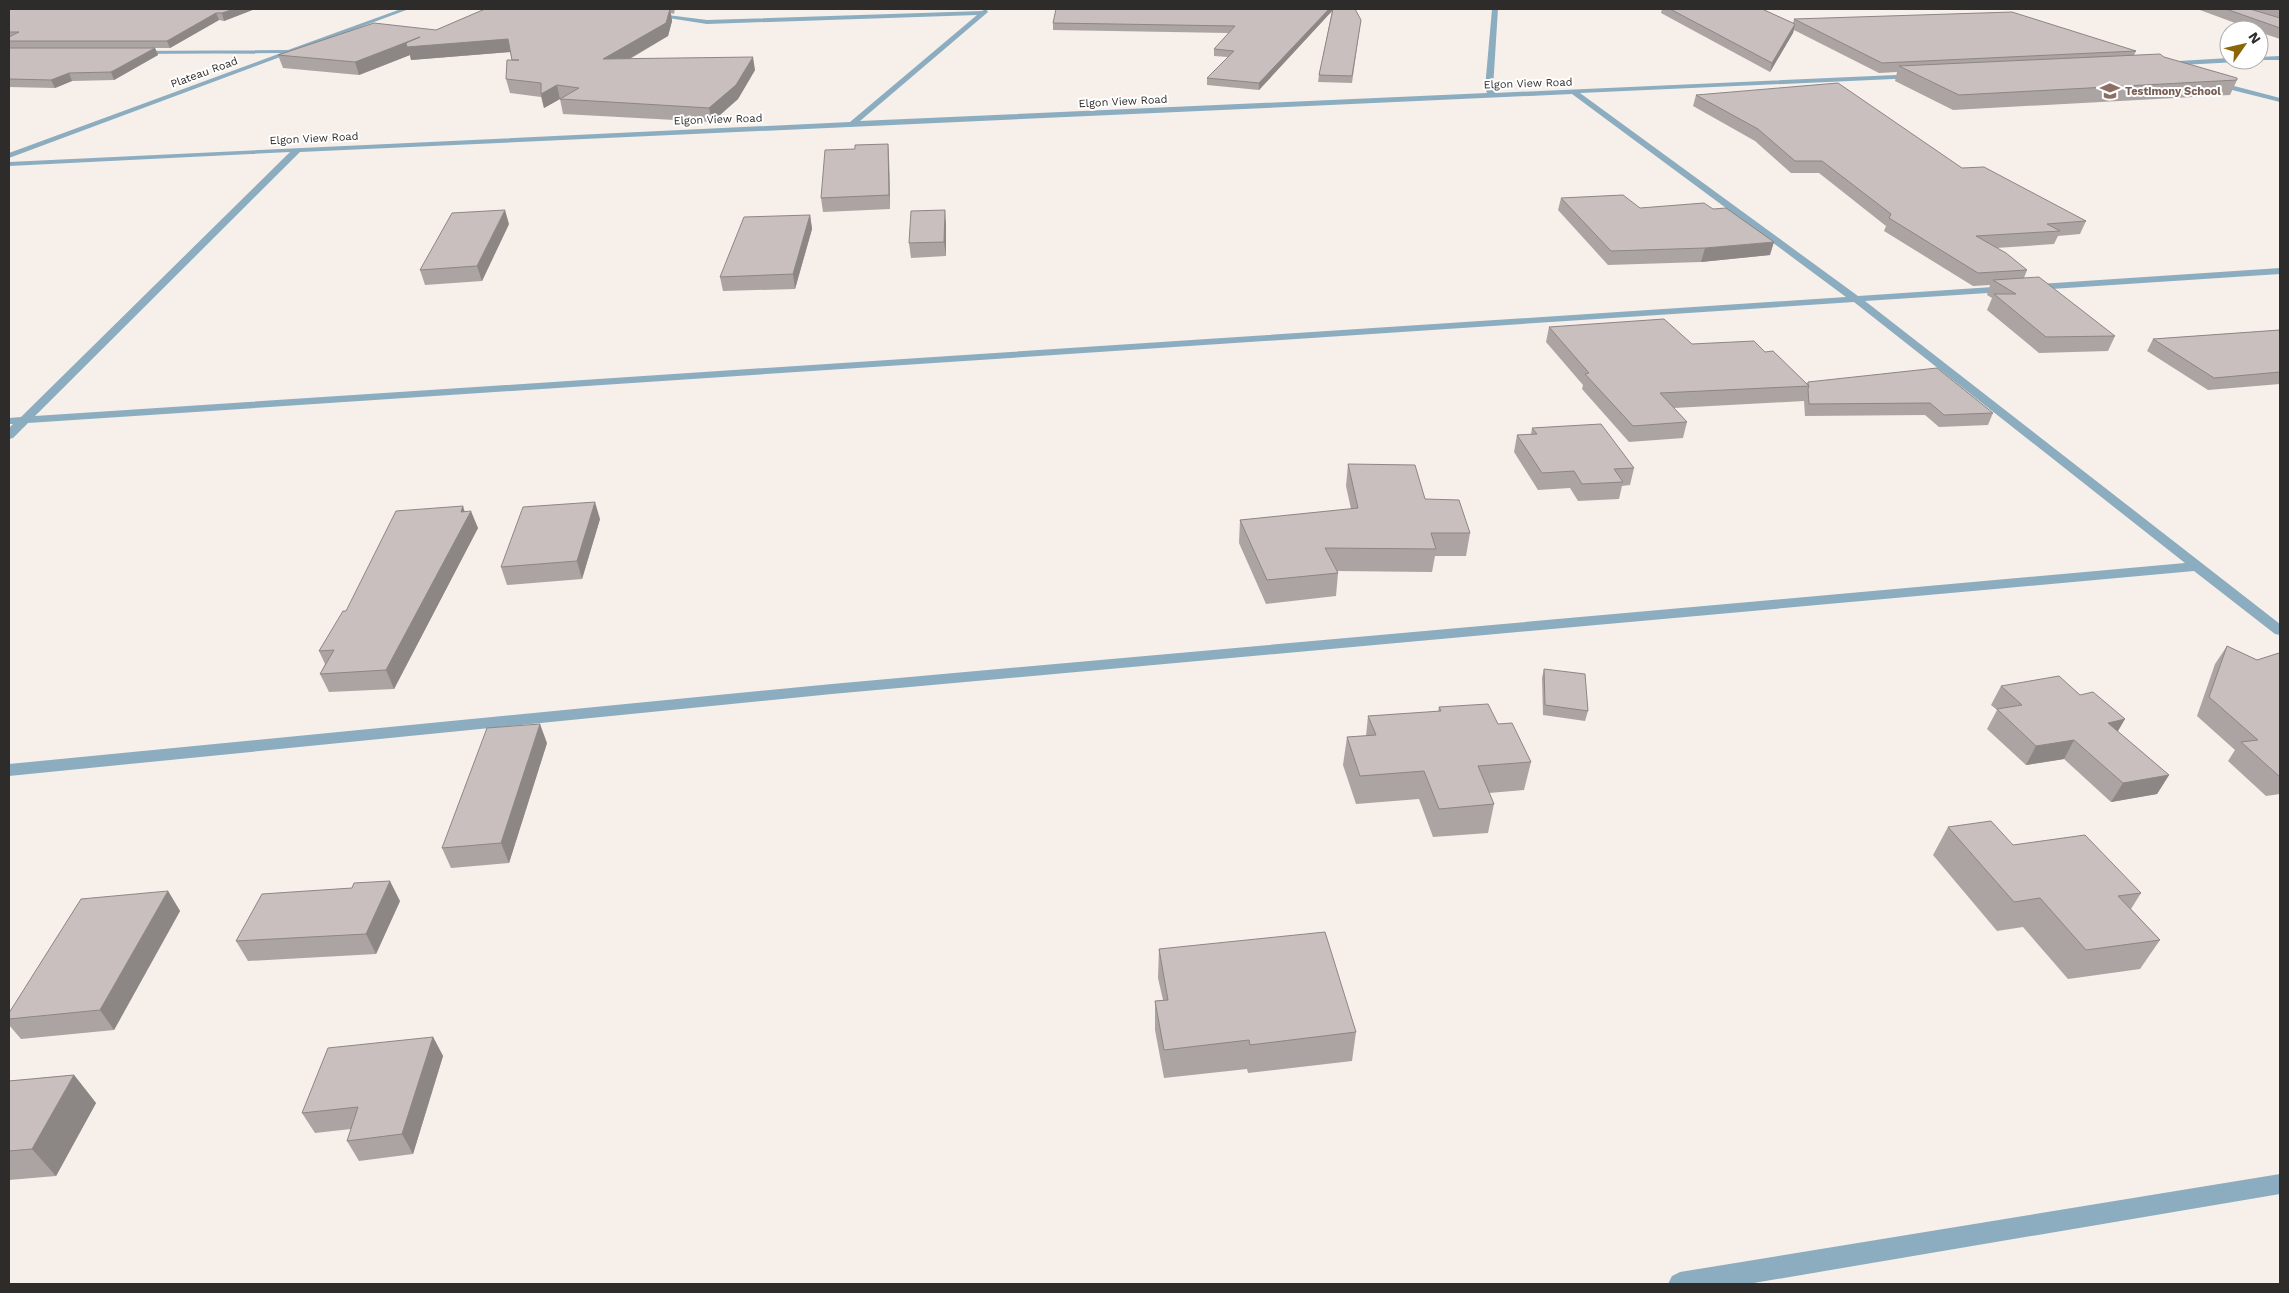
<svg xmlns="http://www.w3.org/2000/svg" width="2289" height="1293" viewBox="0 0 2289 1293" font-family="'Work Sans',sans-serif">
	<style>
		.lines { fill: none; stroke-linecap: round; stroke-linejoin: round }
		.minor { fill: #8badbf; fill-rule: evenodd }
		.wall { fill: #aca4a3 }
		.shaded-wall { fill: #8c8685 }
		.building { fill: #c8bfbe; stroke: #8c8685 }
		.labels { text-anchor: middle; stroke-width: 4; stroke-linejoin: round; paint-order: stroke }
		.far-street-label { font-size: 11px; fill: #2e2c2a; stroke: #fff }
		.far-education-label { font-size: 11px; font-weight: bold; fill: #785e54; stroke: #fff; text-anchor: start }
	</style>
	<rect width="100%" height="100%" fill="#f7efea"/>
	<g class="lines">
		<g class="minor">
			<path d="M 401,9 L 409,9 L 9,158 L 9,153 L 281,53 L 135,54 L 132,52 L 133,51 L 288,50 Z"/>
			<path d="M 986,9 L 988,12 L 860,121 L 1487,93 L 1485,88 L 1492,9 L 1498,9 L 1493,88 L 1495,93 L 1918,74 L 1918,78 L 1915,78 L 1580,93 L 1858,296 L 2280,268 L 2280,274 L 1865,301 L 2280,624 L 2280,635 L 2275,634 L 2194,571 L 832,694 L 9,776 L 9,764 L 832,684 L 2185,563 L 1854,302 L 28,423 L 13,438 L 9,439 L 9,428 L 13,424 L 9,424 L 9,418 L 21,417 L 290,152 L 9,166 L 9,162 L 850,122 L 977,15 L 707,24 L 649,15 L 652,13 L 707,20 L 982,11 ZM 1572,94 L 1846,297 L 35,416 L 300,152 Z"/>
			<path d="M 2280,56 L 2280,60 L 2256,60 L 2259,60 L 2259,57 Z"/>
			<path d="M 2229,58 L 2241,60 L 2238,62 L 2162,66 L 2159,64 L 2162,62 Z"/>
			<path d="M 2215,81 L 2280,98 L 2280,102 L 2212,85 L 2212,81 Z"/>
			<path d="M 2280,1174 L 2280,1194 L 1748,1284 L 1668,1284 L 1672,1276 L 1680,1272 Z"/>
		</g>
	</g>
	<g class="wall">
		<path d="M 9,9 L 255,9 L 224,21 L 219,20 L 170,48 L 155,48 L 158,55 L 114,80 L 72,81 L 55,88 L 9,87 Z"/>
		<path d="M 485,9 L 675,9 L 674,14 L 671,13 L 672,21 L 668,36 L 630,59 L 755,70 L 738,99 L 712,122 L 563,114 L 560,99 L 544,108 L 541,97 L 510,93 L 506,79 L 512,60 L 510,52 L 411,60 L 410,55 L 359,75 L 283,68 L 278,55 L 436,30 Z"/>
		<path d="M 1355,9 L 1360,26 L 1352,83 L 1318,82 L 1319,75 L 1332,11 L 1259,90 L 1207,85 L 1207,78 L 1228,57 L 1214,56 L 1214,49 L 1229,33 L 1053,30 L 1053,23 Z"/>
		<path d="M 1662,9 L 1762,9 L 1793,23 L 1794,19 L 2136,51 L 2134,55 L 2164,57 L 2237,80 L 2230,95 L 1953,110 L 1895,81 L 1897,72 L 1879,73 L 1794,30 L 1793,33 L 1770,72 L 1661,13 Z"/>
		<path d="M 2200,9 L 2280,9 L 2280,39 L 2259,32 L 2259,30 L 2254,30 L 2200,10 Z"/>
		<path d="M 1696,95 L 1962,168 L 2086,221 L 2080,234 L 2058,236 L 2054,244 L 1996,248 L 2027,270 L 2024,278 L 2115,336 L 2108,351 L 2039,353 L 1987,310 L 1992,298 L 1987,295 L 1990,285 L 1973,286 L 1884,231 L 1886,226 L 1819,173 L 1791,173 L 1755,141 L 1693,106 Z"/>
		<path d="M 888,144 L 889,157 L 890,209 L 823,212 L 821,198 L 855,149 Z"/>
		<path d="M 1561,198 L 1770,255 L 1701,262 L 1608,265 L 1558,210 Z"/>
		<path d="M 810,215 L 812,229 L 795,289 L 723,291 L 720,277 Z"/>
		<path d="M 509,224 L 482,281 L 425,285 L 420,270 Z"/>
		<path d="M 946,224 L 946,256 L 911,258 L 909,243 Z"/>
		<path d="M 1549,327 L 1692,344 L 1765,352 L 1807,384 L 1808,382 L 1993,413 L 1988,425 L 1939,427 L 1925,415 L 1805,416 L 1804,401 L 1674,408 L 1687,422 L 1683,438 L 1629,442 L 1582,389 L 1583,385 L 1546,342 Z"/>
		<path d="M 2280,330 L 2280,384 L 2208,390 L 2147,351 L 2153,339 Z"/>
		<path d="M 1532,428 L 1634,468 L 1630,485 L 1622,486 L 1619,499 L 1578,501 L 1570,488 L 1538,490 L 1514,452 L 1517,435 L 1531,434 Z"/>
		<path d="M 1348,464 L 1425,499 L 1470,533 L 1466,556 L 1435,556 L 1432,572 L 1337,571 L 1338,573 L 1336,596 L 1266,604 L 1239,543 L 1240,520 L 1351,509 L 1346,486 Z"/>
		<path d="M 464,511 L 478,528 L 394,689 L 329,692 L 320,674 L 325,664 L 319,651 L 346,611 Z"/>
		<path d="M 600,519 L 582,579 L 507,585 L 501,567 Z"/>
		<path d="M 2227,646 L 2257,660 L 2280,653 L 2280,794 L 2266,796 L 2228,761 L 2235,750 L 2197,716 L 2215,664 Z"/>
		<path d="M 1544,669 L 1588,711 L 1585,721 L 1543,715 L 1542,678 Z"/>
		<path d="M 2001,686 L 2118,732 L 2169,775 L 2157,794 L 2111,802 L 2064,759 L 2026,765 L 1987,729 L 1997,710 L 1991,705 Z"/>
		<path d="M 1439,707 L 1498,724 L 1531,762 L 1524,790 L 1489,793 L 1494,804 L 1488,833 L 1433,837 L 1419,799 L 1356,804 L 1343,765 L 1347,737 L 1366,736 L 1368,716 L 1438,712 Z"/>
		<path d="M 547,743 L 509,863 L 451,868 L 442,848 Z"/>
		<path d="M 1948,827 L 2013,845 L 2141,893 L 2131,909 L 2160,940 L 2140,969 L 2068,979 L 2023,927 L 1997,931 L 1933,855 Z"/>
		<path d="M 168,891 L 180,911 L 114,1030 L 21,1039 L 9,1025 L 9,1013 Z"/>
		<path d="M 400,901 L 376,954 L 248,961 L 236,941 Z"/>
		<path d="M 1159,949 L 1356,1032 L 1352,1061 L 1248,1073 L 1247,1069 L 1164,1078 L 1155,1030 L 1155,1001 L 1163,1000 L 1158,978 Z"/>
		<path d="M 433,1037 L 443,1056 L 413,1154 L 359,1161 L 347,1141 L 351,1129 L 315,1133 L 302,1113 Z"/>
		<path d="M 74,1075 L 96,1103 L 56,1176 L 9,1180 L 9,1081 Z"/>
	</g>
	<g class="shaded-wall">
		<path d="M 234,9 L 255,9 L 224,21 L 222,13 Z"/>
		<path d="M 670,9 L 672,21 L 668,36 L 606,72 L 603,59 Z"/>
		<path d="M 1329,9 L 1334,9 L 1333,10 L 1259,90 L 1259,83 Z"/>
		<path d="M 216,13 L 219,20 L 170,48 L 167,41 Z"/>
		<path d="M 1795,24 L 1793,33 L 1770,72 L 1772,63 Z"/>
		<path d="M 420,37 L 508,39 L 511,52 L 411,60 L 410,55 L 359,75 L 355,62 Z"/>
		<path d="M 155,48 L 158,55 L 114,80 L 111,72 Z"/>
		<path d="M 753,57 L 755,70 L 738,99 L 712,122 L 709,108 Z"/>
		<path d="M 69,73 L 72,81 L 55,88 L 51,80 Z"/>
		<path d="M 557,85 L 560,99 L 544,108 L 541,94 Z"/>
		<path d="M 888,144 L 889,157 L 890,209 L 889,195 Z"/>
		<path d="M 505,210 L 509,224 L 482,281 L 477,266 Z"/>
		<path d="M 945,210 L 946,224 L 946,256 L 944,242 Z"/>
		<path d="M 810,215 L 812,229 L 795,289 L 793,274 Z"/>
		<path d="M 1774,242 L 1770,255 L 1701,262 L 1705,248 Z"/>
		<path d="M 595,502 L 600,519 L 582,579 L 577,561 Z"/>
		<path d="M 463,506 L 467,519 L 471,511 L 478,528 L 394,689 L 386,670 Z"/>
		<path d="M 2125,719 L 2114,738 L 2108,723 Z"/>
		<path d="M 540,724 L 547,743 L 509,863 L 501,843 Z"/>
		<path d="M 2074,740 L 2064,759 L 2026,765 L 2036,746 Z"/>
		<path d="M 2169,775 L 2157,794 L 2111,802 L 2123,783 Z"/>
		<path d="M 390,881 L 400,901 L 376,954 L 366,934 Z"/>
		<path d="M 168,891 L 180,911 L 114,1030 L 100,1010 Z"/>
		<path d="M 433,1037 L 443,1056 L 413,1154 L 402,1134 Z"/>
		<path d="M 74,1075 L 96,1103 L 56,1176 L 32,1149 Z"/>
	</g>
	<g class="building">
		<path d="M 9,9 L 234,9 L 222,13 L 216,13 L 167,41 L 9,41 L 9,37 L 19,32 L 9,32 Z"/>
		<path d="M 485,9 L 670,9 L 666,23 L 603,59 L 753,57 L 736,85 L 709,108 L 560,99 L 579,88 L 557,85 L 541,94 L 541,83 L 506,79 L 507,60 L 519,60 L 512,60 L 508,39 L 407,47 L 406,43 L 420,37 L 355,62 L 278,55 L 374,23 L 436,30 Z"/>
		<path d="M 1056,9 L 1329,9 L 1259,83 L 1207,78 L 1234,51 L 1214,49 L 1235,26 L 1053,23 Z"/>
		<path d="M 1333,9 L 1355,9 L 1361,20 L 1352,76 L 1319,75 Z"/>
		<path d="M 1670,9 L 1762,9 L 1795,24 L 1772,63 Z"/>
		<path d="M 2226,9 L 2250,9 L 2280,18 L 2280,28 Z"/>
		<path d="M 2012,12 L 2136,51 L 1882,63 L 1794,19 Z"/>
		<path d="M 9,48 L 155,48 L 111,72 L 69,73 L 51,80 L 9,79 Z"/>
		<path d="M 2160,54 L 2164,57 L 2237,78 L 2237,80 L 1959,95 L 1899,66 Z"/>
		<path d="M 1838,83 L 1962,168 L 1984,167 L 2086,221 L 2047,224 L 2060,231 L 1976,236 L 2006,253 L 2027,270 L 1978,273 L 1889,218 L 1891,214 L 1822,161 L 1795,161 L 1758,129 L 1696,95 Z"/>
		<path d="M 888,144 L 889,195 L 821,198 L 825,150 L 855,149 L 855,145 Z"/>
		<path d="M 1623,195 L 1640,208 L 1704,203 L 1713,209 L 1726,208 L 1774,242 L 1705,248 L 1611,251 L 1561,198 Z"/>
		<path d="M 505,210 L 477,266 L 420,270 L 452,213 Z"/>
		<path d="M 945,210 L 944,242 L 909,243 L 911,211 Z"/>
		<path d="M 810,215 L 793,274 L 720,277 L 744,217 Z"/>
		<path d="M 2039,277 L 2115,336 L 2046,337 L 1994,294 L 2016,294 L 1993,280 Z"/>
		<path d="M 1664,319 L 1692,344 L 1754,341 L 1765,352 L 1773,351 L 1809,386 L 1660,393 L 1687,422 L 1633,426 L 1585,374 L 1589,373 L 1549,327 Z"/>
		<path d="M 2280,330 L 2280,372 L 2214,378 L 2153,339 Z"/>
		<path d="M 1937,368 L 1993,413 L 1944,415 L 1930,403 L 1809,404 L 1808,389 L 1809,386 L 1808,384 L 1808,382 Z"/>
		<path d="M 1601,424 L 1634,468 L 1614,469 L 1623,482 L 1582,484 L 1574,471 L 1542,473 L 1517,435 L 1537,434 L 1532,428 Z"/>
		<path d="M 1348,464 L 1415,465 L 1425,499 L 1459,500 L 1470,533 L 1431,533 L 1436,549 L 1325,548 L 1338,573 L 1267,580 L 1240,520 L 1358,508 Z"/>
		<path d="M 595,502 L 577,561 L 501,567 L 523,507 Z"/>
		<path d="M 463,506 L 461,512 L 471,511 L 386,670 L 320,674 L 334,650 L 319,651 L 343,611 L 346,611 L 396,511 Z"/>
		<path d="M 2227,646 L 2257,660 L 2279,653 L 2280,653 L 2280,776 L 2279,776 L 2241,742 L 2258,740 L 2209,697 Z"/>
		<path d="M 1544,669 L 1585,674 L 1588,711 L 1545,705 Z"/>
		<path d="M 2059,676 L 2080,695 L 2093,692 L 2125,719 L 2108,723 L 2169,775 L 2123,783 L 2074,740 L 2036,746 L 1997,709 L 2022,705 L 2001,686 Z"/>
		<path d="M 1488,704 L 1498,724 L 1512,723 L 1531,762 L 1478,766 L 1494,804 L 1439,809 L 1424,771 L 1360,776 L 1347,737 L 1376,735 L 1368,716 L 1441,711 L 1439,707 Z"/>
		<path d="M 540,724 L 501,843 L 442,848 L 487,728 Z"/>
		<path d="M 1991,821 L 2013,845 L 2085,835 L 2141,893 L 2118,896 L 2160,940 L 2086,950 L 2040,898 L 2014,902 L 1948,827 Z"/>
		<path d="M 390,881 L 366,934 L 236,941 L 262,894 L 352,888 L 354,883 Z"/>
		<path d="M 168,891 L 100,1010 L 9,1019 L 9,1013 L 81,899 Z"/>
		<path d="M 1325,932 L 1356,1032 L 1250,1045 L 1249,1040 L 1164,1050 L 1155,1001 L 1168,1000 L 1159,949 Z"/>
		<path d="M 433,1037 L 402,1134 L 347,1141 L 358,1107 L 302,1113 L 328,1048 Z"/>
		<path d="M 74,1075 L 32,1149 L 9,1151 L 9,1081 Z"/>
	</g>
	<defs>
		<symbol id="school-bare" viewBox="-9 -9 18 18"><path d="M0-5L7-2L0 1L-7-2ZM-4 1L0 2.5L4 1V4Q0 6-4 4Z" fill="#8d6e63" stroke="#fff" stroke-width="2.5" paint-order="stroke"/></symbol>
	</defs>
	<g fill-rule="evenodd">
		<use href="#school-bare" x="2096" y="77" width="28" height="28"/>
	</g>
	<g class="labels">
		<g class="far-street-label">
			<text transform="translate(204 72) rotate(-20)" y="4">Plateau Road</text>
			<text transform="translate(1528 83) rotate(-2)" y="4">Elgon View Road</text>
			<text transform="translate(1123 101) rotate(-3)" y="4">Elgon View Road</text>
			<text transform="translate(718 119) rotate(-2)" y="4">Elgon View Road</text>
			<text transform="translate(314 138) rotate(-3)" y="4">Elgon View Road</text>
		</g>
		<g class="far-education-label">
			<text x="2125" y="95">Testimony School</text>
		</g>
	</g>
	<rect width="2289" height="1293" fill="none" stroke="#2e2c2a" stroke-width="20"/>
	<g transform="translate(2244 45) rotate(56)"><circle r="24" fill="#ffffff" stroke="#ababaa"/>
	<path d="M0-4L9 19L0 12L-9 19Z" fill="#8b6605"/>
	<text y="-8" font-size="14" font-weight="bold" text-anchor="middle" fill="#2e2c2a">N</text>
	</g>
</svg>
